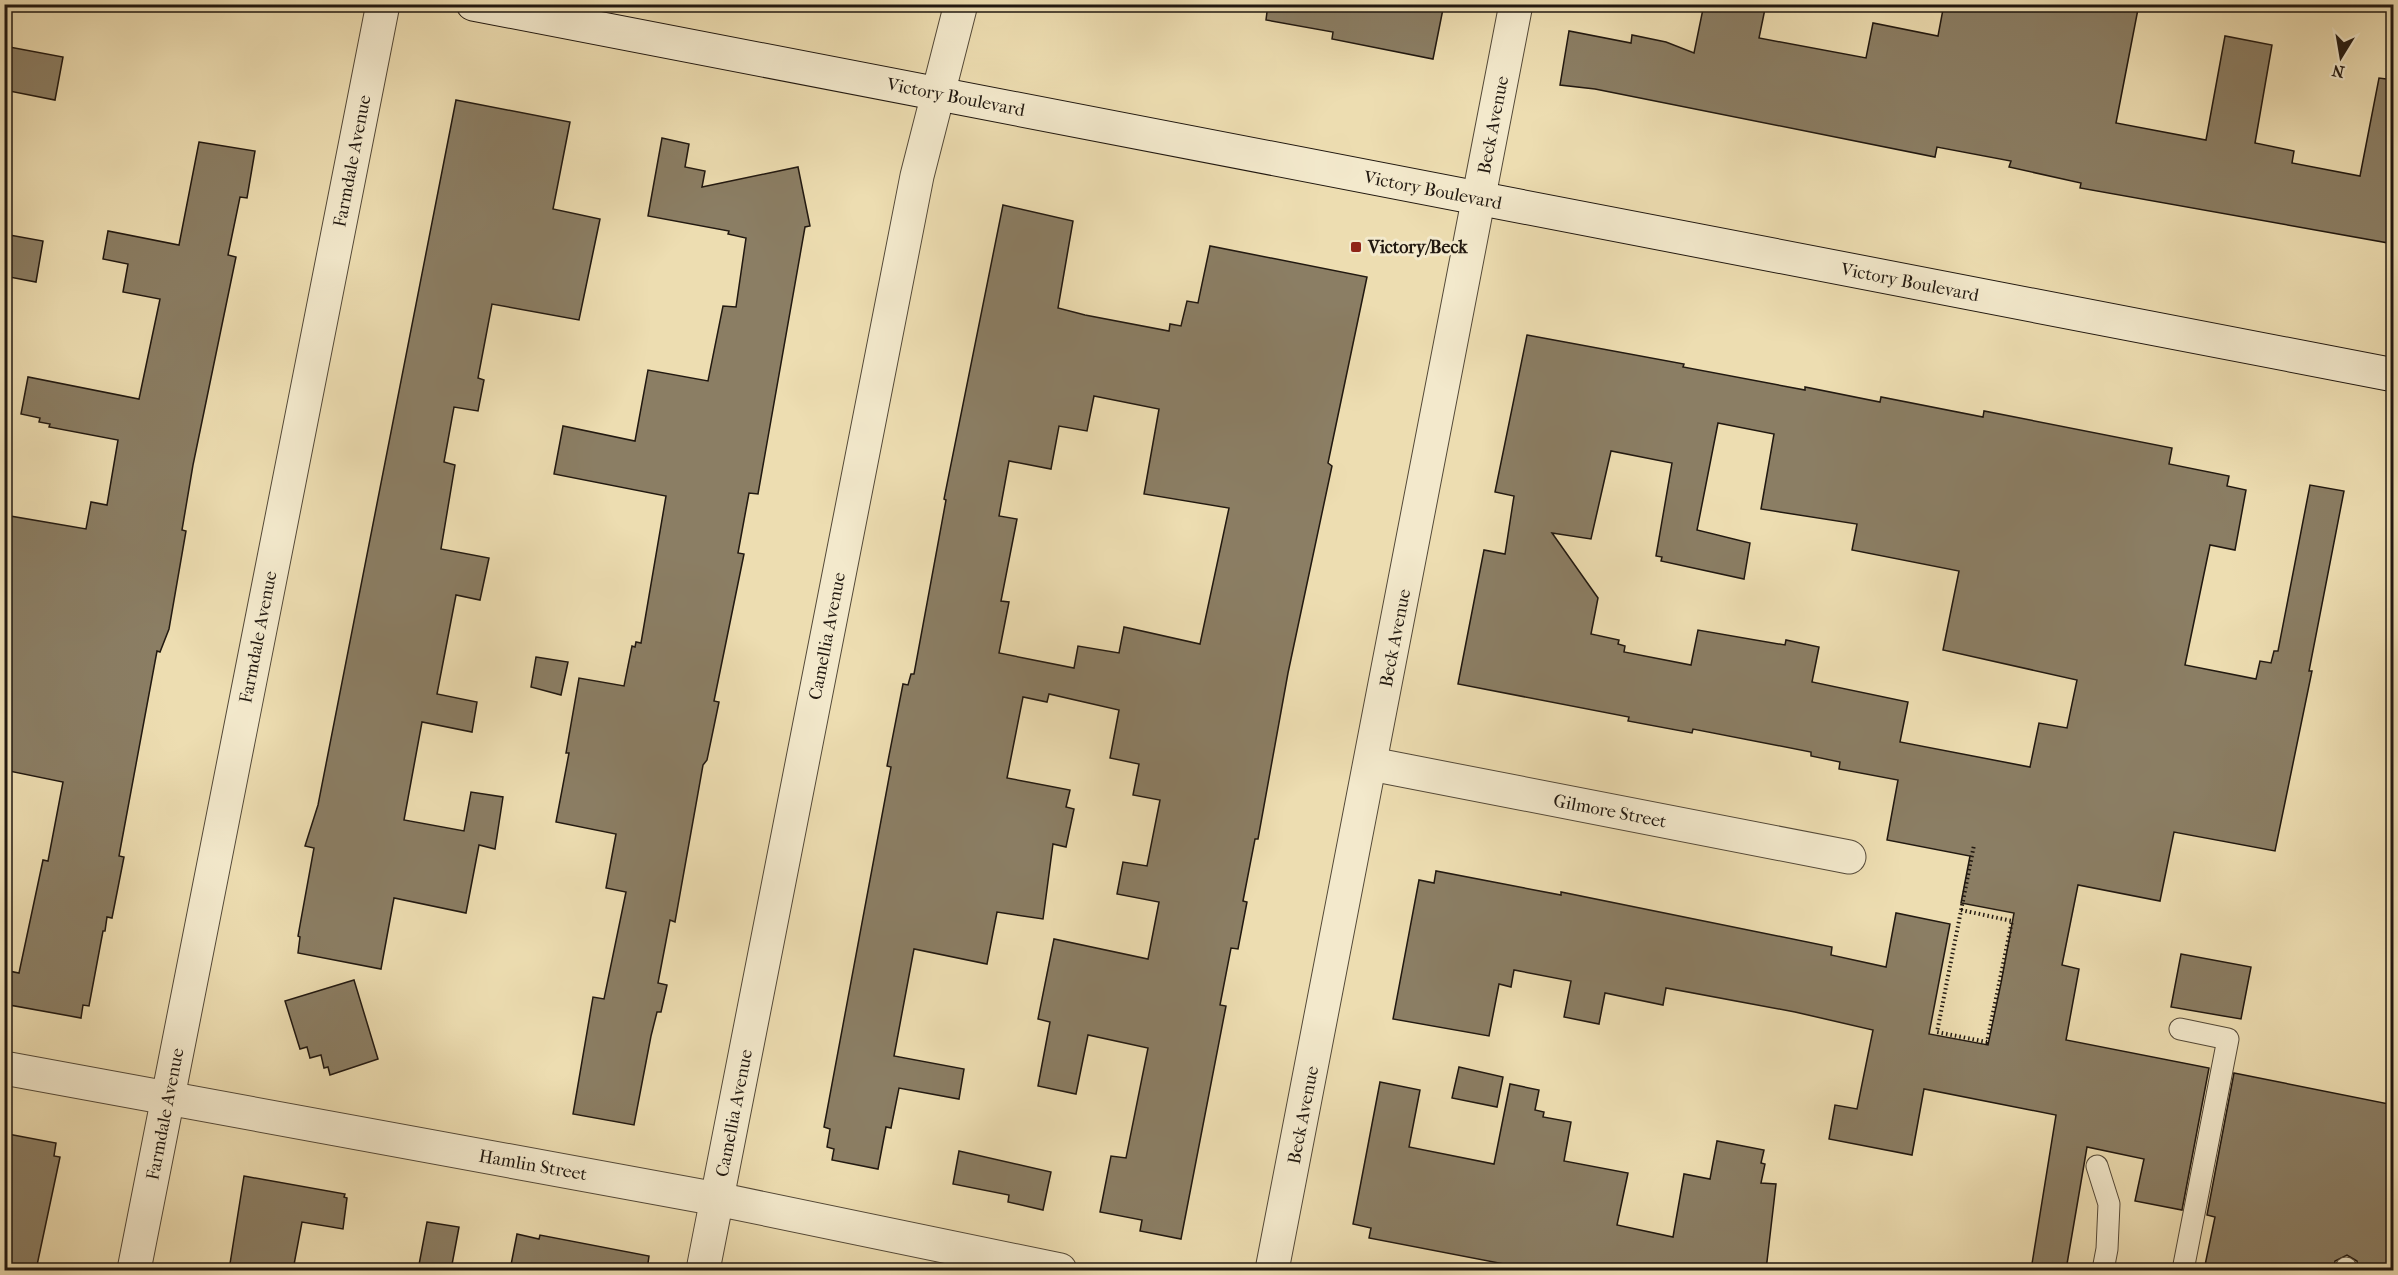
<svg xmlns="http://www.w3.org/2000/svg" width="2398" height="1275" viewBox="0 0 2398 1275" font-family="'IM FELL French Canon',serif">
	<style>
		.building { fill: #8b7e64; stroke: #211810; stroke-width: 1.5; fill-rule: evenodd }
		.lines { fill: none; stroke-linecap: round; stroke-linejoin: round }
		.service-casing { stroke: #544938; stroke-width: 23 }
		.minor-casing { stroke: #544938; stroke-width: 35 }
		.secondary-casing { stroke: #211810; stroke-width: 35 }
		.path { stroke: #211810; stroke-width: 4; stroke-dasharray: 1.5 3; stroke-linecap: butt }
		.service { stroke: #f3e9cc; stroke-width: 21 }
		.minor { stroke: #f3e9cc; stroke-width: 33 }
		.secondary { stroke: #f3e9cc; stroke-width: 33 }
		.poi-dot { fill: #8f2418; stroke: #f3e9cc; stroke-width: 2 }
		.labels { text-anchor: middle; stroke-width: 6; stroke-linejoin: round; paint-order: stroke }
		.street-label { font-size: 18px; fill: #211810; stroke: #f3e9cc }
		.poi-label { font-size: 18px; font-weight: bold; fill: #211810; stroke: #f3e9cc; text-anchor: start }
	</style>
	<rect width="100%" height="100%" fill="#edddb1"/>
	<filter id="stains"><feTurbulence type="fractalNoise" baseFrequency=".00333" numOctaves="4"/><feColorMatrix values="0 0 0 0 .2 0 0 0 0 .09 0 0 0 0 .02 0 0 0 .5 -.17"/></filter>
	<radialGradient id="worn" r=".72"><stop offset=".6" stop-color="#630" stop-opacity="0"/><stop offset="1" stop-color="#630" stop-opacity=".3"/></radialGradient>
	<g class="building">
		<path d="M 1268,4 L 1444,4 L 1433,59 L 1332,39 L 1333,32 L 1266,20 Z"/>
		<path d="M 1704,4 L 1766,4 L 1759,38 L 1866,58 L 1873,23 L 1938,36 L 1944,4 L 2139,4 L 2116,123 L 2206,140 L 2225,36 L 2272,45 L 2255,143 L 2294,151 L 2292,163 L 2360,176 L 2379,78 L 2394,80 L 2394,244 L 2080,188 L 2081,183 L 2009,167 L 2011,161 L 1937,147 L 1935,157 L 1595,89 L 1560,85 L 1569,31 L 1631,43 L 1632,35 L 1666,42 L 1694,53 Z"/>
		<path d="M 4,46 L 63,57 L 55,100 L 4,90 Z"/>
		<path d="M 456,100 L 570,122 L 553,209 L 600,219 L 579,320 L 492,304 L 478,378 L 484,380 L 478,411 L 454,407 L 444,462 L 455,465 L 441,549 L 489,558 L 480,600 L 456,595 L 437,694 L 477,702 L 472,732 L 422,722 L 404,820 L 464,831 L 471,792 L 503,797 L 495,849 L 479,845 L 466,913 L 394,898 L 381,969 L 298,953 L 300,937 L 298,936 L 314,848 L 305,846 L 318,805 Z"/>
		<path d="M 662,138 L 689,144 L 685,167 L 705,171 L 702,187 L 798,167 L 810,226 L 805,227 L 758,494 L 749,493 L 738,553 L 744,554 L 714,701 L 719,702 L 707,760 L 703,765 L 675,922 L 670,920 L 658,983 L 667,985 L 661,1012 L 657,1012 L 651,1036 L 634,1125 L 573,1114 L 593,997 L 604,999 L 626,892 L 606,888 L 616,834 L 556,822 L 569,753 L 566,753 L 579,678 L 624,686 L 632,646 L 635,647 L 636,642 L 641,643 L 666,496 L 554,474 L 563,426 L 635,441 L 648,370 L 708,381 L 723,306 L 736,307 L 746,238 L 728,234 L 729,231 L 648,216 Z"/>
		<path d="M 199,142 L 255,151 L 247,198 L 240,197 L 228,255 L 236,257 L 193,465 L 182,530 L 186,531 L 169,629 L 160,652 L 157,651 L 119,856 L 124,857 L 112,918 L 107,917 L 105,931 L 103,931 L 89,1006 L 83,1005 L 81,1018 L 4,1004 L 4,970 L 19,973 L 43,860 L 48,861 L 63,782 L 4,770 L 4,515 L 86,529 L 91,502 L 107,505 L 118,440 L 49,427 L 50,424 L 39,422 L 40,418 L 21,414 L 28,377 L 139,399 L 160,299 L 123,292 L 128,264 L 103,259 L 108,231 L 179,245 Z"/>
		<path d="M 1003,205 L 1073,221 L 1058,308 L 1085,315 L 1169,331 L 1170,324 L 1181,326 L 1187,301 L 1198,303 L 1210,246 L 1367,277 L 1328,463 L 1332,466 L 1288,673 L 1258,839 L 1255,839 L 1243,901 L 1247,902 L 1238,949 L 1231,948 L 1220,1005 L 1226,1006 L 1181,1239 L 1140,1231 L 1142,1220 L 1100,1212 L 1111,1156 L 1126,1158 L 1148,1048 L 1088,1035 L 1076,1094 L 1038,1086 L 1050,1022 L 1038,1019 L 1054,939 L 1148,959 L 1159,902 L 1117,894 L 1123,862 L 1147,866 L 1160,800 L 1133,795 L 1139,764 L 1110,758 L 1119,710 L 1049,694 L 1047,702 L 1023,697 L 1007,778 L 1070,790 L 1066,807 L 1074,809 L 1066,847 L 1053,844 L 1043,919 L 997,912 L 987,964 L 914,949 L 894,1056 L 964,1069 L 959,1099 L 899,1088 L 891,1128 L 886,1127 L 878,1169 L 832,1160 L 834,1149 L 827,1147 L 830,1129 L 824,1127 L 891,767 L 887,766 L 903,684 L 908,685 L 911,674 L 914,674 L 946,500 L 944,499 ZM 1094,396 L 1159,409 L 1144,494 L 1229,508 L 1200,644 L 1124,627 L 1119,653 L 1078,646 L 1074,668 L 999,653 L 1009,602 L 1001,601 L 1017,519 L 999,516 L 1009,461 L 1051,469 L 1059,426 L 1087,431 Z"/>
		<path d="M 4,234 L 43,241 L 36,282 L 4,276 Z"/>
		<path d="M 1527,335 L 1684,364 L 1683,367 L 1805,390 L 1805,387 L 1880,402 L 1881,397 L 1983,417 L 1984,411 L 2172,448 L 2169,464 L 2229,476 L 2227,486 L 2246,490 L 2235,550 L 2210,545 L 2185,665 L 2256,679 L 2260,661 L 2271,663 L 2274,651 L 2278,651 L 2310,485 L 2344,491 L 2309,671 L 2312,671 L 2275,851 L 2174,832 L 2160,901 L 2078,885 L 2062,965 L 2079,969 L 2066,1040 L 2209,1068 L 2182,1210 L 2135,1201 L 2144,1159 L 2087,1147 L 2066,1270 L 2031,1270 L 2056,1115 L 1924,1089 L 1912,1155 L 1829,1139 L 1835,1105 L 1857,1109 L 1873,1030 L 1795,1012 L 1666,988 L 1663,1005 L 1605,993 L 1599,1024 L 1564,1017 L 1571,981 L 1514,970 L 1511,987 L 1499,984 L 1489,1036 L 1393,1019 L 1419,880 L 1434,883 L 1436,871 L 1561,895 L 1561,892 L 1832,947 L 1831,955 L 1886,967 L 1896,913 L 1950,924 L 1929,1034 L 1988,1045 L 2001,983 L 2014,913 L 1961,903 L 1970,856 L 1887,840 L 1898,780 L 1839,769 L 1840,762 L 1811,756 L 1811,752 L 1693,729 L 1692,733 L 1628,721 L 1629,717 L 1458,684 L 1484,550 L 1505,554 L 1514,496 L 1495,492 ZM 1718,423 L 1774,434 L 1761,509 L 1857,524 L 1852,550 L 1959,571 L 1943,650 L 2077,680 L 2067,728 L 2039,723 L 2030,767 L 1900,742 L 1908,702 L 1812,682 L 1819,647 L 1786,640 L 1785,645 L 1698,630 L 1691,665 L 1624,652 L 1625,646 L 1618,644 L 1619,640 L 1591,634 L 1598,598 L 1552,533 L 1591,539 L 1611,451 L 1672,463 L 1656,556 L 1662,557 L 1661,561 L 1744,579 L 1750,543 L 1697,530 Z"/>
		<path d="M 536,657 L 568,662 L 561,695 L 531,687 Z"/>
		<path d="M 2181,954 L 2251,967 L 2241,1019 L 2171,1007 Z"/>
		<path d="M 354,980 L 378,1059 L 330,1075 L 328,1067 L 324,1068 L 321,1055 L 310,1058 L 307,1047 L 300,1049 L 285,1001 Z"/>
		<path d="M 1459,1067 L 1503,1077 L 1497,1107 L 1452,1098 Z"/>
		<path d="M 2234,1073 L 2394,1105 L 2394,1270 L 2359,1270 L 2357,1261 L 2347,1255 L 2335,1261 L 2333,1270 L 2204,1270 L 2215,1217 L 2207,1215 Z"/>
		<path d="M 1380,1082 L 1420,1090 L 1409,1147 L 1494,1164 L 1510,1084 L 1539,1090 L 1535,1110 L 1544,1112 L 1543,1117 L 1571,1122 L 1564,1161 L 1628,1173 L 1617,1225 L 1673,1237 L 1684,1174 L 1710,1179 L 1717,1141 L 1764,1150 L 1761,1163 L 1765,1164 L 1761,1183 L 1776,1184 L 1766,1270 L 1535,1270 L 1369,1238 L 1371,1228 L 1353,1224 Z"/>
		<path d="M 8,1134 L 56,1143 L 54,1156 L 60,1157 L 36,1270 L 4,1270 L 4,1150 Z"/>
		<path d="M 959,1151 L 1051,1172 L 1043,1210 L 1008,1202 L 1009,1195 L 953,1184 Z"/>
		<path d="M 244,1176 L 345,1194 L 344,1197 L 347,1198 L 343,1229 L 302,1222 L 293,1270 L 229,1270 Z"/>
		<path d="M 427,1222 L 459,1227 L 451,1270 L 418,1270 Z"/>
		<path d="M 517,1234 L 539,1239 L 540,1235 L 649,1256 L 647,1270 L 510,1270 Z"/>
	</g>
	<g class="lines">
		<defs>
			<g id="service">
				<path d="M 2180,1029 L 2228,1039 L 2183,1270"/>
				<path d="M 2097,1166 L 2109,1204 L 2107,1249 L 2103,1270"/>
				<path d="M 2346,1270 L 2346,1268"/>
			</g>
			<g id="minor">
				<path d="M 1371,764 L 1849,857"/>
				<path d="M 4,1068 L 717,1199 L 1060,1270"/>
				<path d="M 134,1270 L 383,4"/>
				<path d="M 703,1270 L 917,176 L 961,4"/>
				<path d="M 1272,1270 L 1516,4"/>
			</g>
			<path id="secondary" d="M 473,4 L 2394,375"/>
		</defs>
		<use href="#service" class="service-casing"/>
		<use href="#minor" class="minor-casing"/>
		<use href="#secondary" class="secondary-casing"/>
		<path class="path" d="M 1961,910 L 2012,921 L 1987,1042 L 1937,1032 L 1974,845"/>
		<use href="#service" class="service"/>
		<use href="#minor" class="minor"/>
		<use href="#secondary" class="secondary"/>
	</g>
	<rect class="poi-dot" x="1350" y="241" width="12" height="12" rx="3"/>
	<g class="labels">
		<g class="street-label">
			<text transform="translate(956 97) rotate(11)" y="6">Victory Boulevard</text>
			<text transform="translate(1493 125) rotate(-79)" y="6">Beck Avenue</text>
			<text transform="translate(352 161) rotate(-79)" y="6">Farmdale Avenue</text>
			<text transform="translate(1433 190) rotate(11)" y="6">Victory Boulevard</text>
			<text transform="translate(1910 282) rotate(11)" y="6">Victory Boulevard</text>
			<text transform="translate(827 636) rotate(-79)" y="6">Camellia Avenue</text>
			<text transform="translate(258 637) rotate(-79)" y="6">Farmdale Avenue</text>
			<text transform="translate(1395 638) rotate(-79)" y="6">Beck Avenue</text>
			<text transform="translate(1610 811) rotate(11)" y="6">Gilmore Street</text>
			<text transform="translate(734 1113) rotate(-79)" y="6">Camellia Avenue</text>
			<text transform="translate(165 1114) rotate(-79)" y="6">Farmdale Avenue</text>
			<text transform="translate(1303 1115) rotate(-79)" y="6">Beck Avenue</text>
			<text transform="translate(533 1165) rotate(10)" y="6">Hamlin Street</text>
		</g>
		<g class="poi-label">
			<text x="1368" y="253">Victory/Beck</text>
		</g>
	</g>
	<rect width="2398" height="1275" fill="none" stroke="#edddb1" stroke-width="24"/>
	<rect x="6" y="6" width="2386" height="1263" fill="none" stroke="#211810" stroke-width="3"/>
	<rect x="12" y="12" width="2374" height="1251" fill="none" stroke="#211810" stroke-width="1.5"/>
	<g transform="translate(2341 57) rotate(191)" stroke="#f3e9cc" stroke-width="4.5" paint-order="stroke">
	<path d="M0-4.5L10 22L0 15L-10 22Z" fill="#211810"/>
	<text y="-9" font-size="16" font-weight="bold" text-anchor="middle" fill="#211810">N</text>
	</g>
	<rect width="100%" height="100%" filter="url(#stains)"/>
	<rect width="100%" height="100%" fill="url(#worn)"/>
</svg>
